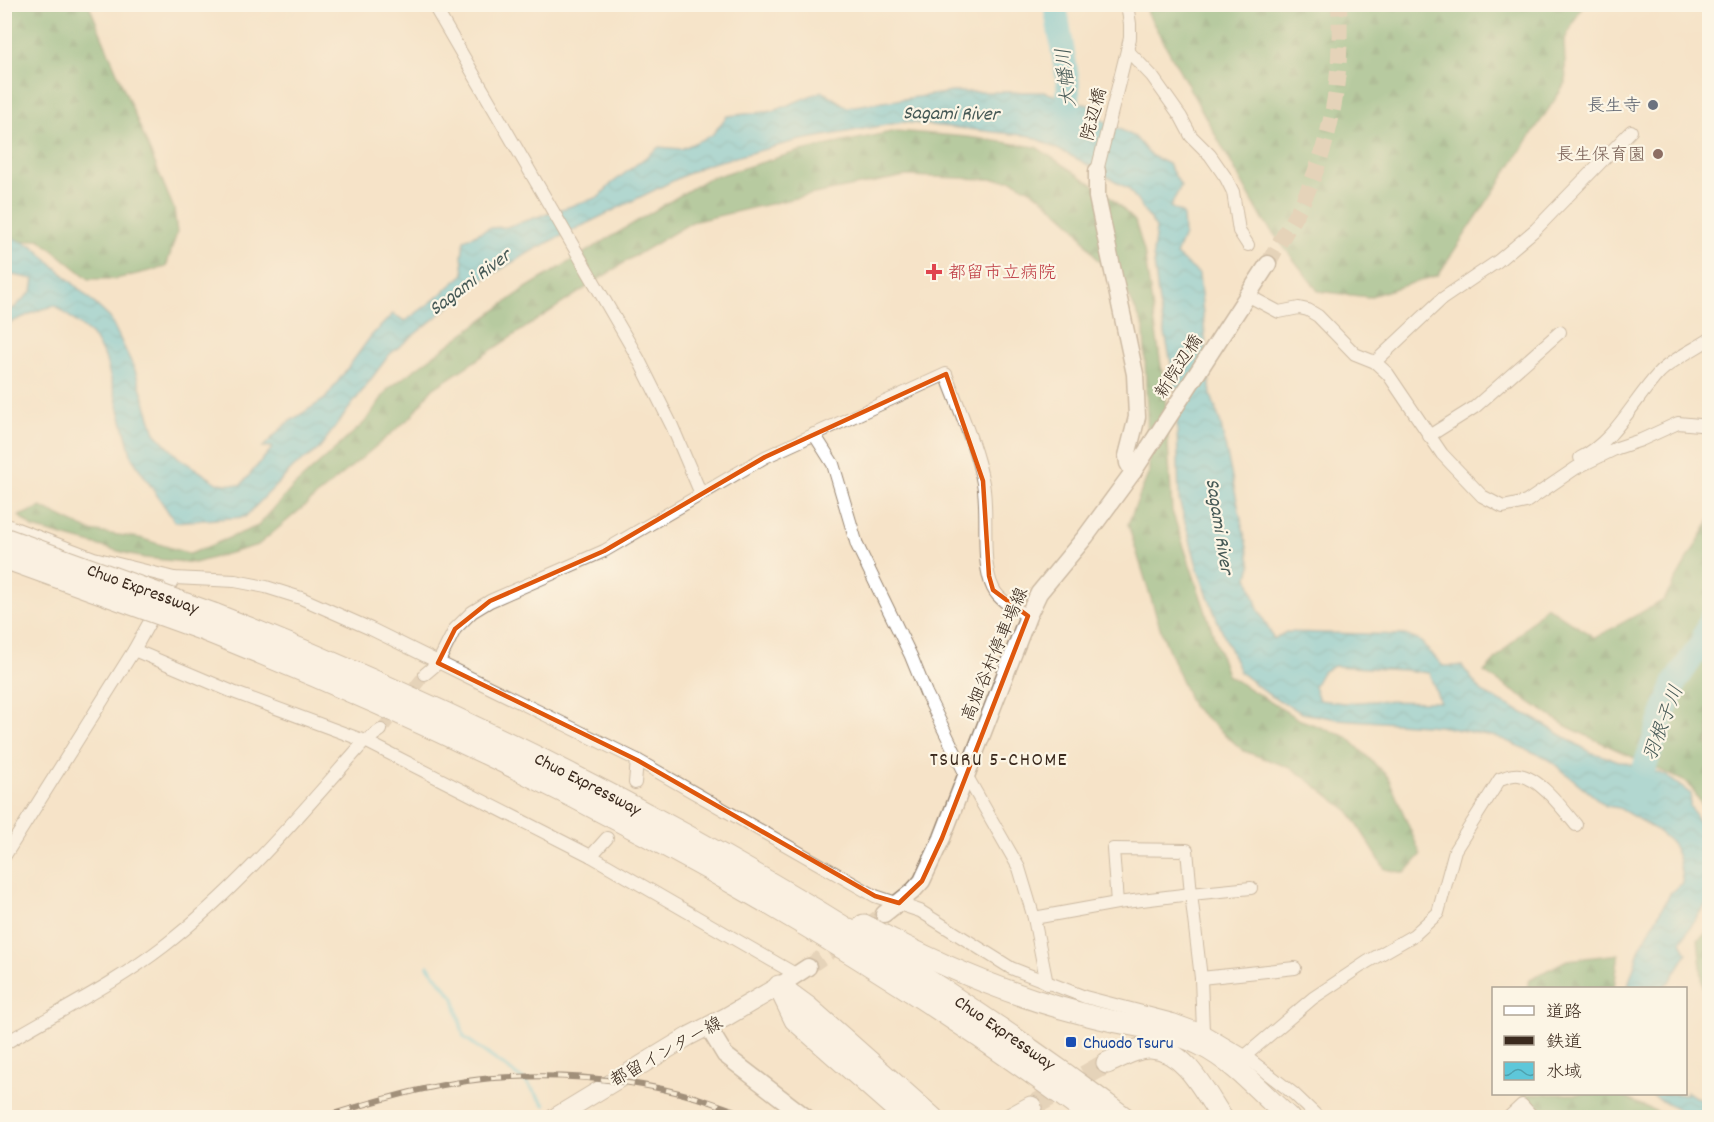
<svg xmlns="http://www.w3.org/2000/svg" width="1714" height="1122" viewBox="0 0 1714 1122" font-family="Dekko,'Klee One',sans-serif">
	<style>
		.forest { fill: url(#forest-firs); stroke: #546b47; stroke-width: 1.5 }
		.water { fill: url(#water-waves); stroke: #4c787c; stroke-width: 1.5; fill-rule: evenodd }
		.lines { fill: none; stroke-linecap: round; stroke-linejoin: round }
		.stream { stroke: #5ec7d9; stroke-width: 4 }
		.river { stroke: #5ec7d9; stroke-width: 24 }
		.street-tunnel { stroke: #d1bea6; stroke-width: 12; stroke-dasharray: 12 6; stroke-linecap: butt }
		.secondary-tunnel { stroke: #d1bea6; stroke-width: 16; stroke-dasharray: 16 8; stroke-linecap: butt }
		.highway-tunnel { stroke: #d1bea6; stroke-width: 21; stroke-dasharray: 21 10; stroke-linecap: butt }
		.street-casing { stroke: #988673; stroke-width: 14 }
		.secondary-casing { stroke: #988673; stroke-width: 19 }
		.primary-casing { stroke: #988673; stroke-width: 20 }
		.highway-casing { stroke: #988673; stroke-width: 23 }
		.street { stroke: #fff; stroke-width: 12 }
		.secondary { stroke: #fff; stroke-width: 16 }
		.primary { stroke: #fff; stroke-width: 18 }
		.highway { stroke: #fff; stroke-width: 21 }
		.rail-casing { stroke: #3b2a1e; stroke-width: 6 }
		.rail { stroke: #fcf5e5; stroke-width: 4; stroke-dasharray: 11; stroke-linecap: butt }
		.highway-bridge-casing { stroke: #988673; stroke-width: 23; stroke-linecap: butt }
		.highway-bridge { stroke: #fff; stroke-width: 21 }
		.marked { fill: none; stroke: #df570d; stroke-width: 4.5; stroke-linejoin: round }
		.worship-dot { fill: #6b7280; stroke: #fcf5e5; stroke-width: 2 }
		.education-dot { fill: #8d6e63; stroke: #fcf5e5; stroke-width: 2 }
		.health-dot { fill: #e0444e; stroke: #fcf5e5; stroke-width: 2 }
		.transit-dot { fill: #1a4fb4; stroke: #fcf5e5; stroke-width: 2 }
		.labels { text-anchor: middle; stroke-width: 4.5; stroke-linejoin: round; paint-order: stroke }
		.worship-label { font-size: 18px; fill: #5b616d; stroke: #fcf5e5; text-anchor: end }
		.street-label { font-size: 18px; fill: #3b2a1e; stroke: #fcf5e5 }
		.education-label { font-size: 18px; fill: #785e54; stroke: #fcf5e5; text-anchor: end }
		.health-label { font-size: 18px; fill: #be3a42; stroke: #fcf5e5; text-anchor: start }
		.transit-label { font-size: 18px; fill: #164399; stroke: #fcf5e5; text-anchor: start }
		.water-label { font-size: 20px; font-style: italic; fill: #465956; stroke: #fcf5e5 }
		.neighbourhood-label { font-size: 20px; letter-spacing: 1.5px; fill: #3b2a1e; stroke: #fcf5e5 }
	</style>
	<defs>
		<pattern id="forest-firs" width="22" height="20" patternUnits="userSpaceOnUse" patternTransform="scale(1.5)"><rect width="22" height="20" fill="#6cac70"/><path d="M5 1l3.5 6h-7zM16 11l3.5 6h-7z" fill="#5a8c5b"/></pattern>
		<pattern id="water-waves" width="16" height="10" patternUnits="userSpaceOnUse" patternTransform="scale(1.5)"><rect width="16" height="10" fill="#5ec7d9"/><path d="M0 5q4-4 8 0t8 0" fill="none" stroke="#4fa2af"/></pattern>
	</defs>
	<rect width="100%" height="100%" fill="#fcf5e5"/>
	<filter id="ink" filterUnits="userSpaceOnUse"><feTurbulence type="fractalNoise" baseFrequency=".0167" numOctaves="2"/><feDisplacementMap in="SourceGraphic" scale="12" xChannelSelector="R" yChannelSelector="G"/><feConvolveMatrix kernelMatrix="1 2 1 2 8 2 1 2 1" color-interpolation-filters="sRGB"/></filter>
	<filter id="wash" filterUnits="userSpaceOnUse"><feTurbulence type="fractalNoise" baseFrequency=".008" numOctaves="4" result="noise"/><feDisplacementMap in="SourceGraphic" scale="24" xChannelSelector="R" yChannelSelector="G"/><feGaussianBlur stdDeviation="1.35" result="paint"/><feColorMatrix in="noise" values="0 0 0 0 0 0 0 0 0 0 0 0 0 0 0 0 0 1.4 0 .05"/><feComposite in="paint" operator="in"/></filter>
	<g filter="url(#wash)">
		<rect width="100%" height="100%" fill="#f6e3c8"/>
		<g class="forest">
			<path d="M 5,5 L 89,5 L 174,209 L 177,233 L 166,267 L 116,279 L 89,279 L 39,239 L 5,245 Z"/>
			<path d="M 1146,5 L 1146,4 L 1583,5 L 1564,41 L 1566,83 L 1438,275 L 1368,297 L 1318,291 L 1263,220 L 1148,14 Z"/>
			<path d="M 896,131 L 968,137 L 1036,147 L 1106,193 L 1135,221 L 1144,251 L 1165,392 L 1172,511 L 1227,675 L 1298,719 L 1347,737 L 1388,777 L 1421,855 L 1405,873 L 1385,869 L 1349,811 L 1293,769 L 1244,751 L 1192,706 L 1162,634 L 1128,524 L 1149,472 L 1144,328 L 1128,294 L 1096,258 L 1075,227 L 1039,195 L 1012,180 L 906,176 L 804,196 L 692,222 L 628,260 L 431,390 L 412,416 L 258,545 L 195,563 L 144,558 L 33,528 L 19,516 L 41,507 L 90,531 L 140,538 L 190,554 L 258,526 L 292,488 L 365,422 L 388,389 L 526,288 L 707,179 L 796,152 Z"/>
			<path d="M 1709,522 L 1709,815 L 1688,783 L 1566,726 L 1484,672 L 1546,606 L 1595,638 L 1664,600 Z"/>
			<path d="M 1709,931 L 1709,1007 L 1703,987 L 1698,939 Z"/>
			<path d="M 1619,954 L 1614,988 L 1527,988 L 1530,979 L 1567,960 Z"/>
			<path d="M 1522,1094 L 1616,1094 L 1669,1117 L 1549,1117 Z"/>
		</g>
		<g class="water">
			<path d="M 822,91 L 847,107 L 952,92 L 1044,92 L 1091,106 L 1102,120 L 1135,137 L 1150,155 L 1168,164 L 1181,186 L 1170,207 L 1183,214 L 1184,235 L 1176,255 L 1199,274 L 1211,395 L 1220,421 L 1251,566 L 1248,576 L 1258,609 L 1274,639 L 1286,632 L 1405,635 L 1420,641 L 1443,666 L 1462,666 L 1482,692 L 1533,718 L 1590,752 L 1665,775 L 1691,794 L 1690,806 L 1709,840 L 1709,901 L 1698,915 L 1681,942 L 1687,953 L 1671,980 L 1662,988 L 1627,988 L 1640,948 L 1671,892 L 1683,883 L 1678,857 L 1671,842 L 1655,829 L 1619,808 L 1606,806 L 1547,758 L 1497,737 L 1439,726 L 1337,719 L 1302,713 L 1268,694 L 1240,672 L 1218,622 L 1199,573 L 1179,500 L 1176,388 L 1159,304 L 1153,254 L 1156,228 L 1129,189 L 1083,162 L 1031,136 L 903,122 L 796,141 L 705,165 L 535,249 L 481,281 L 389,355 L 318,450 L 294,467 L 245,517 L 175,522 L 132,458 L 105,357 L 92,335 L 56,306 L 42,309 L 5,325 L 4,311 L 14,308 L 32,291 L 34,279 L 13,275 L 5,276 L 5,235 L 33,246 L 110,318 L 135,370 L 155,433 L 179,458 L 217,483 L 241,485 L 273,447 L 263,447 L 287,423 L 325,399 L 371,336 L 393,314 L 405,321 L 430,303 L 464,274 L 462,256 L 464,240 L 489,228 L 506,227 L 599,197 L 611,184 L 659,147 L 681,149 L 712,135 L 727,116 L 773,111 ZM 1334,666 L 1403,670 L 1429,673 L 1440,702 L 1373,701 L 1344,703 L 1319,700 L 1314,686 L 1322,672 Z"/>
			<path d="M 1686,1092 L 1709,1104 L 1709,1117 L 1684,1117 L 1678,1110 L 1649,1094 L 1686,1094 Z"/>
		</g>
		<g class="lines">
			<path class="stream" d="M 428,966 L 454,998 L 464,1037 L 526,1082 L 545,1105"/>
			<g class="river">
				<path d="M 1055,4 L 1068,83 L 1069,131"/>
				<path d="M 1634,796 L 1675,682 L 1702,643 L 1710,620"/>
			</g>
		</g>
	</g>
	<g filter="url(#ink)">
		<g class="lines">
			<path class="street-tunnel" d="M 381,730 L 425,674"/>
			<g class="secondary-tunnel">
				<path d="M 1268,264 C 1279,242 1293,221 1304,199 C 1334,134 1342,75 1339,4"/>
				<path d="M 808,967 L 884,914"/>
			</g>
			<path class="highway-tunnel" d="M 1031,1107 L 1107,1063"/>
			<defs>
				<g id="street">
					<path d="M 433,4 L 638,358 L 672,426 L 701,494"/>
					<path d="M 1127,50 L 1152,76 L 1181,117 L 1191,136 L 1210,155 L 1226,178 L 1233,192 L 1239,231 L 1248,245"/>
					<path d="M 1097,171 L 1130,38 L 1130,24 L 1127,4"/>
					<path d="M 1247,295 L 1279,312 L 1299,308 L 1308,310 L 1318,316 L 1355,354 L 1375,362 L 1388,374 L 1442,454 L 1482,496 L 1503,507 L 1526,502 L 1576,468 L 1617,448 L 1641,440 L 1678,423 L 1710,426"/>
					<path d="M 1375,362 L 1442,299 L 1498,261 L 1536,229 L 1631,131"/>
					<path d="M 814,434 L 833,464 L 857,545 L 911,656 L 926,693 L 966,775 L 1019,868 L 1034,918 L 1047,984"/>
					<path d="M 1429,436 L 1475,407 L 1560,332"/>
					<path d="M 1580,458 C 1615,441 1633,401 1659,373 C 1671,360 1695,349 1710,339"/>
					<path d="M 4,524 L 94,558 L 174,578 L 235,581 L 266,587 L 301,598 L 371,629 L 637,760 L 875,896 L 920,911 L 1011,968 L 1085,997 L 1173,1020 L 1203,1031 L 1245,1056 L 1294,1094 L 1319,1118"/>
					<path d="M 134,650 L 233,692 L 365,741 L 591,856 L 797,975"/>
					<path d="M 425,674 L 438,663 L 455,629 L 472,612 L 490,601 L 604,551 L 765,457 L 946,374 C 959,409 976,446 983,483 C 989,513 980,562 993,588 C 999,601 1016,609 1028,616"/>
					<path d="M 635,783 L 637,760"/>
					<path d="M 591,856 L 607,838"/>
					<path d="M 4,857 L 134,650 L 174,578"/>
					<path d="M 1117,903 L 1113,849 L 1187,850 L 1191,894 L 1251,888"/>
					<path d="M 1034,918 L 1117,903 L 1191,894 L 1201,978 L 1203,1031"/>
					<path d="M 1201,978 L 1295,968"/>
					<path d="M 4,1044 C 57,1012 115,984 164,946 C 240,887 301,813 365,741 L 381,730"/>
					<path d="M 1245,1056 L 1313,998 L 1367,962 L 1414,935 L 1438,913 L 1455,850 L 1500,779 C 1506,777 1512,774 1519,775 C 1540,778 1563,809 1576,825"/>
					<path d="M 1508,1118 L 1522,1105 L 1534,1118"/>
				</g>
				<g id="secondary">
					<path d="M 1097,171 L 1097,197 L 1135,374 L 1137,417 L 1127,456 L 1128,463 L 1133,472"/>
					<path d="M 884,914 L 913,891 L 922,881 L 942,838 L 1028,616 L 1039,593 L 1086,536 L 1133,472 L 1268,264"/>
					<path d="M 779,986 L 808,967"/>
					<path d="M 708,1027 L 725,1055 L 807,1118"/>
				</g>
				<path id="primary" d="M 554,1118 L 689,1036 L 726,1017 L 779,986"/>
				<g id="highway">
					<path id="s1" d="M 214,614 C 535,740 849,910 1125,1118"/>
					<path d="M 206,631 C 519,756 821,915 1093,1118"/>
					<path d="M 864,925 C 925,958 994,989 1061,1008 C 1083,1014 1105,1020 1127,1024 C 1154,1029 1177,1033 1201,1045 C 1236,1063 1260,1092 1289,1118"/>
					<path d="M 779,986 L 809,1008 L 933,1118"/>
					<path d="M 780,989 L 795,1020 L 906,1118"/>
					<path d="M 1107,1063 C 1121,1057 1136,1047 1151,1048 C 1186,1050 1205,1093 1222,1118"/>
					<path d="M 1011,1118 L 1031,1107"/>
				</g>
			</defs>
			<use href="#street" class="street-casing"/>
			<use href="#secondary" class="secondary-casing"/>
			<use href="#primary" class="primary-casing"/>
			<use href="#highway" class="highway-casing"/>
			<use href="#street" class="street"/>
			<use href="#secondary" class="secondary"/>
			<use href="#primary" class="primary"/>
			<use href="#highway" class="highway"/>
			<defs>
				<path id="rail" d="M 320,1118 C 382,1099 446,1079 512,1077 C 573,1074 639,1081 698,1098 C 717,1104 736,1111 754,1118"/>
			</defs>
			<use href="#rail" class="rail-casing"/>
			<use href="#rail" class="rail"/>
			<defs>
				<g id="highway-bridge">
					<path id="s2" d="M 4,538 L 214,614"/>
					<path d="M 4,558 L 206,631"/>
				</g>
			</defs>
			<use href="#highway-bridge" class="highway-bridge-casing"/>
			<use href="#highway-bridge" class="highway-bridge"/>
		</g>
	</g>
	<path d="M0 0H1714V1122H0ZM 946,374 L 983,481 L 989,576 L 993,590 L 1028,616 L 942,838 L 922,881 L 899,903 L 875,896 L 637,760 L 438,663 L 455,629 L 490,601 L 604,551 L 765,457 Z" fill="#f6e3c8" fill-opacity=".55" fill-rule="evenodd"/>
	<path class="marked" d="M 946,374 L 983,481 L 989,576 L 993,590 L 1028,616 L 942,838 L 922,881 L 899,903 L 875,896 L 637,760 L 438,663 L 455,629 L 490,601 L 604,551 L 765,457 Z"/>
	<circle class="worship-dot" cx="1653" cy="105" r="6"/>
	<circle class="education-dot" cx="1658" cy="154" r="6"/>
	<path class="health-dot" d="M931 263h6v6h6v6h-6v6h-6v-6h-6v-6h6z"/>
	<rect class="transit-dot" x="1065" y="1036" width="12" height="12" rx="3"/>
	<g class="labels">
		<g class="worship-label">
			<text x="1641" y="111">長生寺</text>
		</g>
		<g class="street-label">
			<text transform="translate(1093 114) rotate(-75)" y="6">院辺橋</text>
			<text transform="translate(1178 366) rotate(-57)" y="6">新院辺橋</text>
			<text dy="6" stroke="none"><textPath href="#s2" startOffset="148">Chuo Expressway</textPath></text>
			<text transform="translate(994 654) rotate(-67)" y="6">高畑谷村停車場線</text>
			<text dy="6" stroke="none"><textPath href="#s1" startOffset="411">Chuo Expressway</textPath></text>
			<text dy="6" stroke="none"><textPath href="#s1" startOffset="897">Chuo Expressway</textPath></text>
			<text transform="translate(666 1051) rotate(-29)" y="6">都留インター線</text>
		</g>
		<g class="education-label">
			<text x="1646" y="160">長生保育園</text>
		</g>
		<g class="health-label">
			<text x="948" y="278">都留市立病院</text>
		</g>
		<g class="transit-label">
			<text x="1083" y="1048">Chuodo Tsuru</text>
		</g>
		<g class="water-label">
			<text transform="translate(1065 78) rotate(-96)" y="7">大幡川</text>
			<text transform="translate(951 112) rotate(1)" y="7">Sagami River</text>
			<text transform="translate(469 281) rotate(-37)" y="7">Sagami River</text>
			<text transform="translate(1221 526) rotate(81)" y="7">Sagami River</text>
			<text transform="translate(1662 723) rotate(-69)" y="7">羽根子川</text>
		</g>
		<g class="neighbourhood-label">
			<text x="999" y="765">TSURU 5-CHOME</text>
		</g>
	</g>
	<rect width="1714" height="1122" fill="none" stroke="#fcf5e5" stroke-width="24"/>
	<rect x="1492" y="987" width="195" height="108" fill="#fcf5e5" stroke="#afa495" stroke-width="1.5"/>
	<rect x="1504" y="1006" width="30" height="9" fill="#ffffff" stroke="#afa495" stroke-width="1.5"/>
	<text x="1546" y="1017" font-size="18" fill="#3b2a1e">道路</text>
	<rect x="1504" y="1036" width="30" height="9" fill="#3b2a1e" stroke="#afa495" stroke-width="1.5"/>
	<text x="1546" y="1047" font-size="18" fill="#3b2a1e">鉄道</text>
	<rect x="1504" y="1062" width="30" height="18" fill="url(#water-waves)" stroke="#afa495" stroke-width="1.5"/>
	<text x="1546" y="1077" font-size="18" fill="#3b2a1e">水域</text>
</svg>
